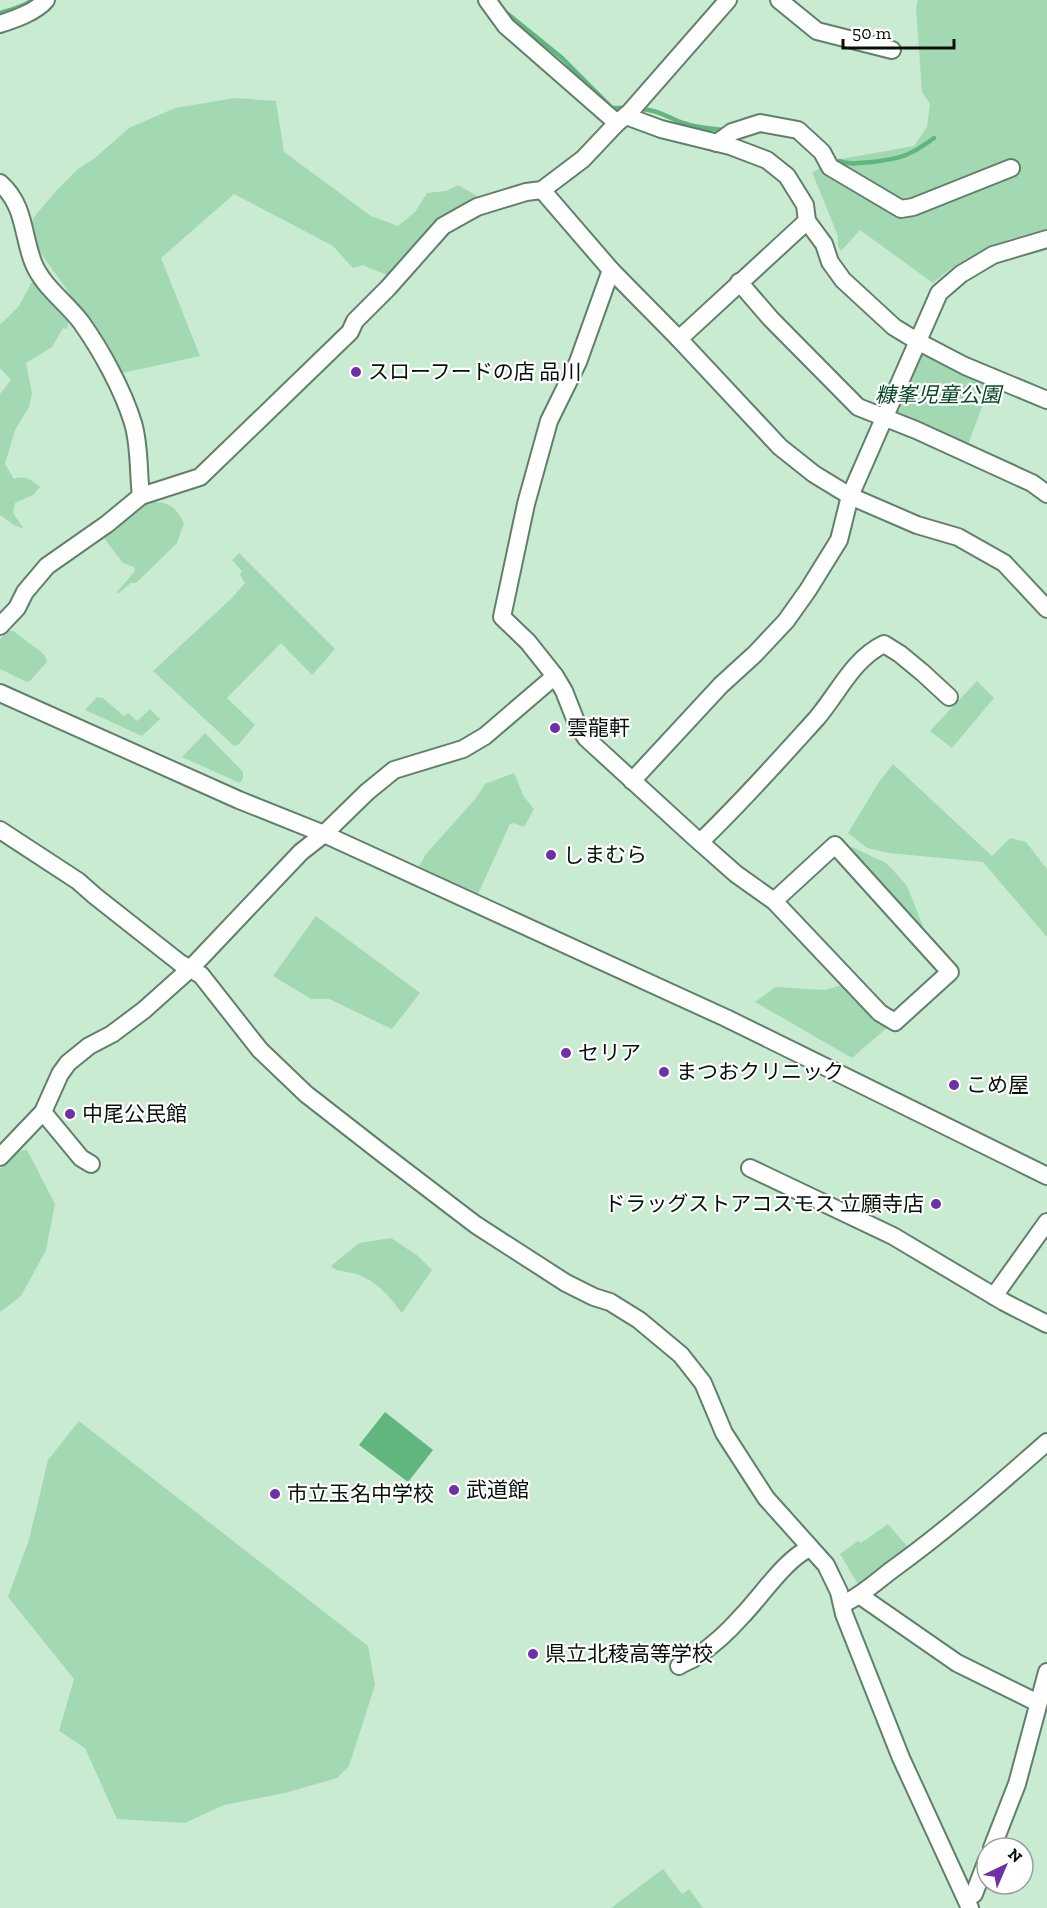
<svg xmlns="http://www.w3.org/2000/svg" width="1047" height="1908" viewBox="0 0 1047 1908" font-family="'Zilla Slab','Noto Sans JP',serif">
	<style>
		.green { fill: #a2d9b2 }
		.water { fill: #61b57e }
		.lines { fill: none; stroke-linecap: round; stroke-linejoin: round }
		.stream { stroke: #61b57e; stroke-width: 4.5 }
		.minor-casing { stroke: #61806a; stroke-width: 20 }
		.minor { stroke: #fff; stroke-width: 16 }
		.poi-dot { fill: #6d30a5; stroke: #fff; stroke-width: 2 }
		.labels { text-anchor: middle; stroke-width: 4.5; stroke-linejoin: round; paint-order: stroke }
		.poi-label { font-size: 21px; fill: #051008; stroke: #fff; text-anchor: start }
		.park-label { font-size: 21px; font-style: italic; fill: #054825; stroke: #fff }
	</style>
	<rect width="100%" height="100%" fill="#c9ebd2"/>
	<g class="green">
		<path d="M 918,0 L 1047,0 L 1047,229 C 1000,241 971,250 933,283 L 860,230 L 841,251 L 838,246 L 838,236 L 812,172 L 841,159 L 914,146 L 927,127 L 930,104 L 922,92 L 916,8 Z"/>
		<path d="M 235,98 L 276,101 L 284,152 L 371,216 L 398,226 L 415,212 L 427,193 L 446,191 L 458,185 L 479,197 L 460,206 L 443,218 L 389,277 C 381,271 372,270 363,265 L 353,268 L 333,246 L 234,194 L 161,258 L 200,356 L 122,373 L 109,349 L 30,238 L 33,218 L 57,190 L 78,169 L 95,158 L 129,128 L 175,108 Z"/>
		<path d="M 34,278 L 69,320 L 67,329 L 63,328 L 52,347 L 26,363 L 32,393 L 29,407 L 15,430 L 5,464 L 14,479 C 26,475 31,480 40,487 L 33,495 L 15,503 L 13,513 L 24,529 L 14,525 L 0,515 L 0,394 L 11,380 L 0,368 L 0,323 L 1,324 L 19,306 Z"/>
		<path d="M 916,349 L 992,380 L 969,442 L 966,446 L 897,415 L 896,409 Z"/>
		<path d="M 146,502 C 166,501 175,505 184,523 L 177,543 L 136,583 L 131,583 L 119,593 L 117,592 L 135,571 L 134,567 L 123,563 L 103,537 L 105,533 Z"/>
		<path d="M 239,553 L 335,649 L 312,675 L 281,643 L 227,698 L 255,725 L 239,744 L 234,746 L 153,671 L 232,598 L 245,583 L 240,575 L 242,571 L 232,560 Z"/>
		<path d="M 8,631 L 13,631 L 40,651 L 45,656 L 47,662 L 30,681 L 27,682 L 0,669 L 0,639 Z"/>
		<path d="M 977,681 L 994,698 L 952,748 L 930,731 Z"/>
		<path d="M 97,697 L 103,698 L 124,716 L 128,713 L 137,721 L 150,709 L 160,719 L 142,736 L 85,710 Z"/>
		<path d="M 205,733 L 243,772 L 243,778 L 240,783 L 182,757 Z"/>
		<path d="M 893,764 L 992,856 L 1010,838 L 1026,842 L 1047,869 L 1047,937 L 983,862 L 889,853 L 867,848 L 848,833 L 879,782 Z"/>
		<path d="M 514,773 L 524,797 L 534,809 L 524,827 L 513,823 L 510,824 L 477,896 L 417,870 L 426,854 L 476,798 L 485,784 Z"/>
		<path d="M 852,847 L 886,863 L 892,869 L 907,886 L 923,926 L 918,928 L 848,850 Z"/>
		<path d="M 316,916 L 420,993 L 392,1029 L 329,999 L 311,999 L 273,976 Z"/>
		<path d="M 845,984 L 889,1026 L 852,1058 L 755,1002 L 776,987 L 825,990 Z"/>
		<path d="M 27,1150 L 55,1204 L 46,1250 L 21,1296 L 0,1312 L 0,1169 L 17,1151 Z"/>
		<path d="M 391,1238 L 418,1256 L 432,1270 L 402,1313 C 388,1295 380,1284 359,1275 C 349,1271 339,1273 331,1266 L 359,1243 Z"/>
		<path d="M 79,1421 L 368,1646 L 375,1685 L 349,1766 L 337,1778 L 285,1793 L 224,1805 L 185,1823 L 117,1819 L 85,1748 L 59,1731 L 74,1679 L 8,1597 L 29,1540 L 48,1460 Z"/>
		<path d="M 888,1524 L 911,1551 L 859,1586 L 840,1554 L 858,1541 L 861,1543 Z"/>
		<path d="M 663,1869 L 682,1894 L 689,1889 L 703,1908 L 611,1908 Z"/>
	</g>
	<path class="water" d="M 385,1412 L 433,1450 L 408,1482 L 359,1445 Z"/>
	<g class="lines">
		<g class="stream">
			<path d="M 504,11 L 562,58 L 612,108 L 626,108"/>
			<path d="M 0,13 C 12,9 22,8 32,0"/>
			<path d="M 640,109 C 657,109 670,119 686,124 C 699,128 711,129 724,130"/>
			<path d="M 839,161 C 851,165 860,163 872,162 C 901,159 911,155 934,138"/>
		</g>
		<defs>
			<g id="minor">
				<path d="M 487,0 L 506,26 L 617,123"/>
				<path d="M 779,0 L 817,31 L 892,50"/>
				<path d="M 0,24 C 15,19 36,12 46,0"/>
				<path d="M 626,116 L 661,129 L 730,146 L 767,160 L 787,176 L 805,205 L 807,221 L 824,244 L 830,262 L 843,280 L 894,327 L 917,341 L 965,366 L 1047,400"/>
				<path d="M 717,143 L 732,132 L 760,123 L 798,130 L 822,152 L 830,167 L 901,209 L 913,207 L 1011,168"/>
				<path d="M 0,183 C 25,205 22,233 33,262 C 42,286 66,302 81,322 C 101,350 123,390 133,423 C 140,446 138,472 141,496"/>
				<path d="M 542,190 L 611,270 L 679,339 L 780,447 L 814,474 L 850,496 L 917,525 L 958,537 L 1004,563 L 1047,609"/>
				<path d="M 611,270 L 578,362 L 549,421 L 526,504 L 502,617 L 528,642 L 555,676 L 564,691 L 577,724 L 586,738 L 693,836 L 736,874 L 774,901 L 880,1013 L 895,1022 L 950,972 L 835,845 L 774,901"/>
				<path d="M 739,282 L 771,319 L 858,407 L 916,430 L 1032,483 L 1047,494"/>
				<path d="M 679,339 L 807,221"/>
				<path d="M 0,626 L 17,608 L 25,592 L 47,566 L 107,524 L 141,496 L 200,477 L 350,332 L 355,321 L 388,288 L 443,226 L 477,207 L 526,192 L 542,190 L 583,159 L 617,123 L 629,113 L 728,0"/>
				<path d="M 0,693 L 239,800 L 324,834 L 726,1018 L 1047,1176"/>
				<path d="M 632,781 L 721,685 L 755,654 L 786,621 L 808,590 L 839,540 L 850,496 L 939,293 L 961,274 L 993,255 L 1047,239"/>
				<path d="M 0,830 L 78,881 L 95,896 L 180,963 L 201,975 L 260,1050 L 306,1094 L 383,1154 L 476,1225 L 566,1283 L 594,1297 L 610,1302 L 639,1320 L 681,1355 L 703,1383 L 724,1433 L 766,1498 L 826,1565 L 839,1592 L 844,1614 L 901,1758 L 970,1908"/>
				<path d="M 700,842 C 741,803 779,760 817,718 C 839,692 853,659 884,644 L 900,654 L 923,673 L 949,697"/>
				<path d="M 43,1112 L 81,1158 L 91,1164"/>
				<path d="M 0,1157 L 43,1112 L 60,1074 L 68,1063 L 89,1046 L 112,1034 L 144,1010 L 191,968 L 301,852 L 324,834 L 367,792 L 394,770 L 463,749 L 485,736 L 555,676"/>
				<path d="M 750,1168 L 893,1236 L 1004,1302 L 1047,1324"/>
				<path d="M 994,1296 L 1047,1222"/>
				<path d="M 859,1595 L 957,1663 L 1038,1703"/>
				<path d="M 843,1604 C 861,1596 877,1581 893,1569 C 947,1530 997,1486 1047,1442"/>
				<path d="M 679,1666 C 685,1662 690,1661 696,1657 C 712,1646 728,1632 741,1617 C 761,1597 785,1559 810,1548"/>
				<path d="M 992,1848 L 1017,1784 L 1047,1672"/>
				<path d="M 966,1898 L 974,1894 L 987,1860"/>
			</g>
		</defs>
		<use href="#minor" class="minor-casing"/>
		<use href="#minor" class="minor"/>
	</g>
	<g class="poi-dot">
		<circle cx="356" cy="372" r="6"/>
		<circle cx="555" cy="728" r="6"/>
		<circle cx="551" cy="855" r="6"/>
		<circle cx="566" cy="1053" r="6"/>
		<circle cx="664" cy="1072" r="6"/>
		<circle cx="954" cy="1085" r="6"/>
		<circle cx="70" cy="1114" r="6"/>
		<circle cx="936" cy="1204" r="6"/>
		<circle cx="454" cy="1490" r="6"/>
		<circle cx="275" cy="1494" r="6"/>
		<circle cx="533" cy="1654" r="6"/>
	</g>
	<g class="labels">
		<g class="poi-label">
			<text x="368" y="379">スローフードの店 品川</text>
			<text x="567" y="735">雲龍軒</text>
			<text x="563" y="862">しまむら</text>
			<text x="578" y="1060">セリア</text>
			<text x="676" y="1079">まつおクリニック</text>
			<text x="966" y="1092">こめ屋</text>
			<text x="82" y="1121">中尾公民館</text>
			<text x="924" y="1211" text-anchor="end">ドラッグストアコスモス 立願寺店</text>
			<text x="466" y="1497">武道館</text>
			<text x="287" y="1501">市立玉名中学校</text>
			<text x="545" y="1661">県立北稜高等学校</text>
		</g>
		<g class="park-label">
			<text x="938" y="402">糠峯児童公園</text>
		</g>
	</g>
	<g transform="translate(1005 1866) rotate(44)"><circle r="28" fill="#ffffff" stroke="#9b9f9c" stroke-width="1.5"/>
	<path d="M0-4.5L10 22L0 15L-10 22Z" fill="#6d30a5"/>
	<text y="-9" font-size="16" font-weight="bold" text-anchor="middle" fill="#051008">N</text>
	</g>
	<path d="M843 39v9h111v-9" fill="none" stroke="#051008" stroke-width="3"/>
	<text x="852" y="39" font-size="18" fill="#051008" stroke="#ffffff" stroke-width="4.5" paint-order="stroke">50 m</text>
</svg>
